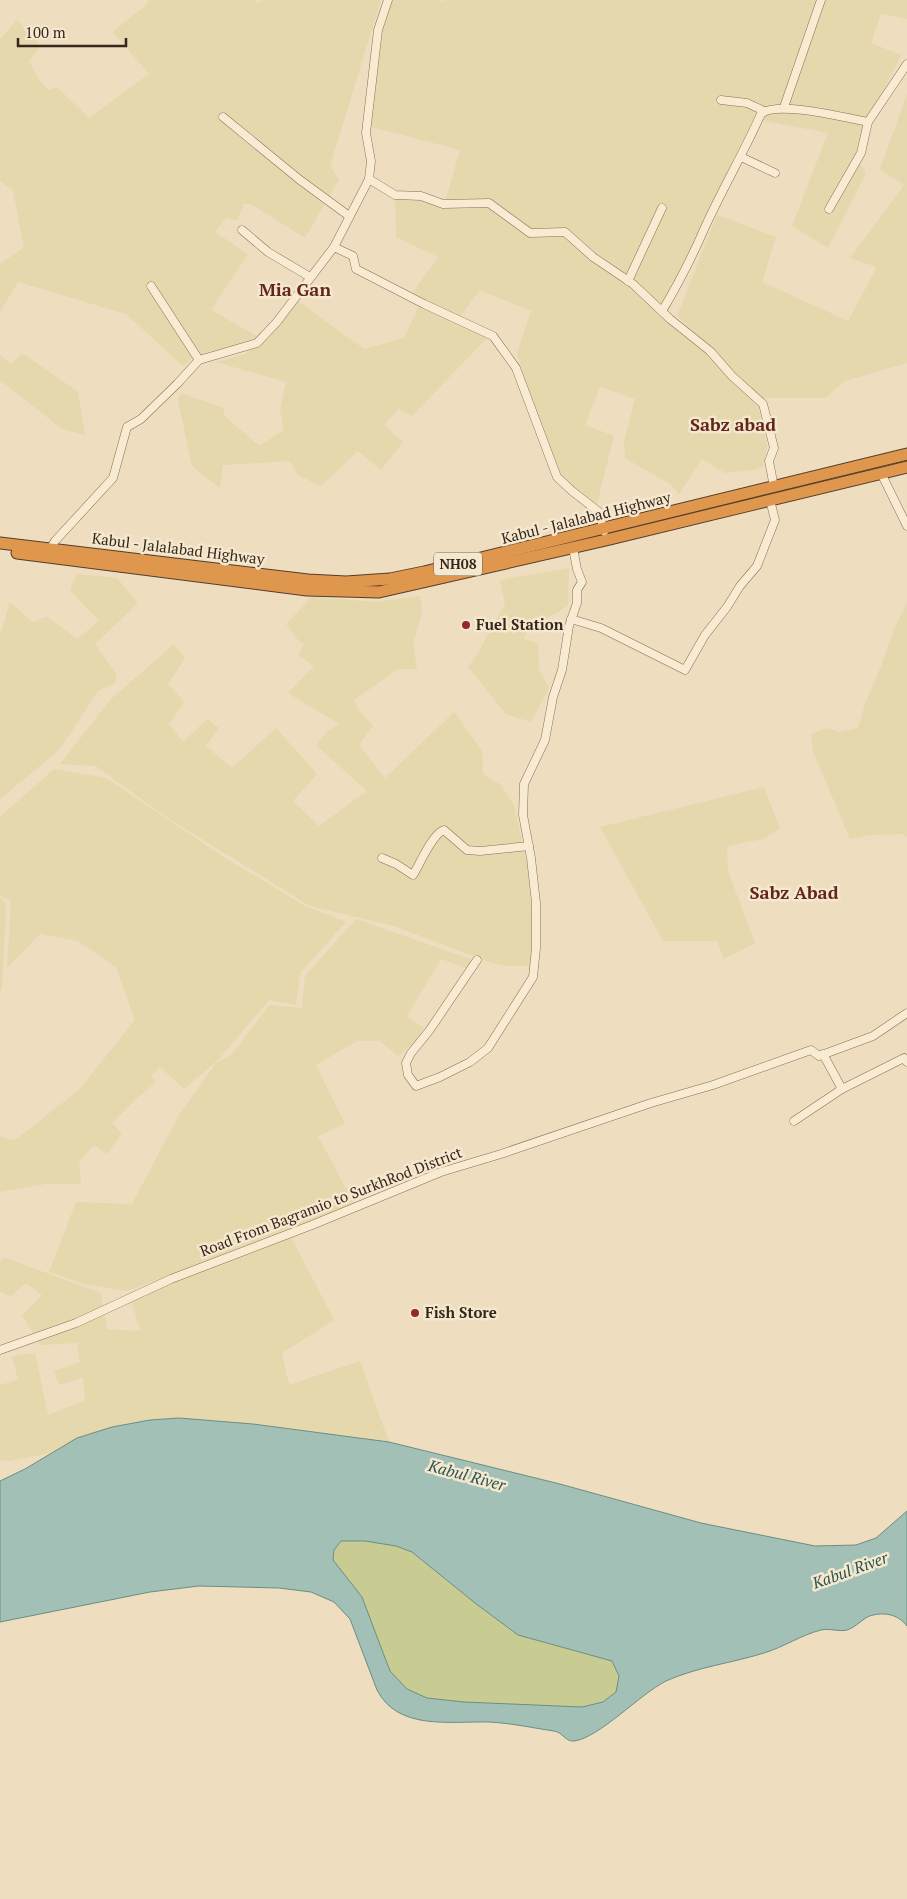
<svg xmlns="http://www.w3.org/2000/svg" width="907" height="1899" viewBox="0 0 907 1899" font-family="'PT Serif',serif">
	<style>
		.farmland { fill: #e4d8ac }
		.green { fill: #c8cc93 }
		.water { fill: #a2c0b6; stroke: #6a8e83; fill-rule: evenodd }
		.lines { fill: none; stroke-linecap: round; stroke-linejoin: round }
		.minor-casing { stroke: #876e57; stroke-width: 9 }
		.highway-casing { stroke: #543d2c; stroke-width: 13 }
		.minor { stroke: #f9ebd2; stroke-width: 8 }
		.highway { stroke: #df974e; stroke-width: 11 }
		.poi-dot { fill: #96272e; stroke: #f5e8cf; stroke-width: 2 }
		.labels { text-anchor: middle; stroke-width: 5; stroke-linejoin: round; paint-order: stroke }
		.shield { fill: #f5e8cf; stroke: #6f6152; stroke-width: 1 }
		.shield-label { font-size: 14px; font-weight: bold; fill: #36271c }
		.street-label { font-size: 15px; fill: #36271c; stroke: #f5e8cf }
		.poi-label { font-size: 15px; font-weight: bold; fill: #36271c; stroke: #f5e8cf; text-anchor: start }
		.water-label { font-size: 16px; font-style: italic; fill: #2b5651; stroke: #f5e8cf }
		.quarter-label { font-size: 18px; font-weight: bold; fill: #63261b; stroke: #f5e8cf }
	</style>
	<rect width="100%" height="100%" fill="#eeddbf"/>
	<g class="farmland">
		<path d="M 148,0 L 254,0 L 258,4 L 261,0 L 381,0 L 330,166 L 339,179 L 305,238 L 251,204 L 244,204 L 237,221 L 226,218 L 215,232 L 248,254 L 211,310 L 258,337 L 231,347 L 196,355 L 183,366 L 126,314 L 18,282 L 0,312 L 0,264 L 24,247 L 13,191 L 0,181 L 0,39 L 17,20 L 40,46 L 29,61 L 37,77 L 48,90 L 57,87 L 89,118 L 149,74 L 113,32 L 148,3 Z"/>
		<path d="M 393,0 L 439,0 L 444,2 L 445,0 L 907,0 L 907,19 L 881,14 L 871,43 L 901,55 L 873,112 L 858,160 L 866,173 L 828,248 L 792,226 L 828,133 L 756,119 L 691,255 L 668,314 L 758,404 L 767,447 L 763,467 L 752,470 L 725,473 L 702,459 L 679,494 L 670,484 L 625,458 L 624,441 L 635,399 L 600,387 L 585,425 L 614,436 L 596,507 L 563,479 L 530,399 L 517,353 L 531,311 L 480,290 L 460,317 L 411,295 L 438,257 L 396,237 L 395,199 L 445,202 L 460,150 L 364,125 L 381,35 Z"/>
		<path d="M 907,94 L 907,363 L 845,381 L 825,398 L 759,398 L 677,316 L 717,215 L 776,237 L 762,282 L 848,321 L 877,267 L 850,258 L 904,185 L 880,169 Z"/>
		<path d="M 298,301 L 364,349 L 404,338 L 419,306 L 488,337 L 412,416 L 399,409 L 384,425 L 403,442 L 381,470 L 358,451 L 321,486 L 298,475 L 290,461 L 223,465 L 220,488 L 192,466 L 178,400 L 181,393 L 223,408 L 225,416 L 259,446 L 284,430 L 280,410 L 286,382 L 216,362 L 245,354 L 270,334 Z"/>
		<path d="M 22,353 L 78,392 L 85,435 L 62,429 L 0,380 L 0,355 L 11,364 Z"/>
		<path d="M 569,568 L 568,606 L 545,619 L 530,622 L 524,639 L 538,643 L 539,670 L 549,688 L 531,722 L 506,714 L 468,667 L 476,656 L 505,604 L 500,580 Z"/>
		<path d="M 77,574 L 117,578 L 138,603 L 95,644 L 117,675 L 115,683 L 98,691 L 72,731 L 58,751 L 0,799 L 0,636 L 10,602 L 32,622 L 47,617 L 77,639 L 99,621 L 70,590 Z"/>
		<path d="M 420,596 L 422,611 L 420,621 L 413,642 L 417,669 L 398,669 L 354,700 L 359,710 L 373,726 L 359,745 L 385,778 L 454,712 L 482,751 L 483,774 L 501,785 L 514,805 L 528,868 L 532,917 L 531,966 L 506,966 L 492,963 L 394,926 L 310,906 L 163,815 L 96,766 L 60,764 L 110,700 L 173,645 L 185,658 L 168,684 L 184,702 L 169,724 L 183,742 L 207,719 L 219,728 L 206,746 L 232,768 L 276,728 L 317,774 L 293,801 L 319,826 L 367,791 L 316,745 L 329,730 L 339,724 L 288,693 L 314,666 L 298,655 L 304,644 L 299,641 L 286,624 L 312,597 L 376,602 Z"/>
		<path d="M 907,603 L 907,837 L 903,834 L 870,835 L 850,839 L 813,751 L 811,734 L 827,728 L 839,732 L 858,728 L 865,704 L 881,666 L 895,627 Z"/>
		<path d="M 54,769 L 106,778 L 222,856 L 305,906 L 346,922 L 300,973 L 296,1005 L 269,1000 L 219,1059 L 184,1089 L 160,1067 L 151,1076 L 156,1082 L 137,1098 L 112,1123 L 122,1133 L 107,1154 L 94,1145 L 79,1162 L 81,1184 L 46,1184 L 0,1192 L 0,1137 L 15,1140 L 79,1090 L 135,1020 L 116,967 L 78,941 L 40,934 L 7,968 L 11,901 L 0,896 L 0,817 Z"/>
		<path d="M 764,787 L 780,829 L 763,839 L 727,846 L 728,871 L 755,943 L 724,959 L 717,941 L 663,941 L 600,827 Z"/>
		<path d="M 0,898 L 5,902 L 6,911 L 2,988 L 0,992 Z"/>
		<path d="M 356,919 L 473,960 L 466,968 L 441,959 L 407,1016 L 424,1028 L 416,1041 L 398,1056 L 380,1041 L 357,1041 L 316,1065 L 345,1124 L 318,1136 L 354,1204 L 206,1263 L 126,1291 L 85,1284 L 49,1272 L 76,1202 L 132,1204 L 179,1115 L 216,1063 L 233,1053 L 269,1005 L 302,1008 L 305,976 Z"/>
		<path d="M 291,1237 L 334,1320 L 282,1353 L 289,1385 L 360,1361 L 389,1442 L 253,1424 L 179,1418 L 150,1420 L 112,1427 L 77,1438 L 51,1453 L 9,1461 L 0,1460 L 0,1385 L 18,1380 L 12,1356 L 35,1353 L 48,1415 L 85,1400 L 83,1378 L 59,1385 L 54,1371 L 80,1362 L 77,1343 L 40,1345 L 22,1315 L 42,1295 L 26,1283 L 10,1297 L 0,1291 L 0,1262 L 3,1257 L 101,1293 L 107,1329 L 141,1331 L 131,1301 L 172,1283 Z"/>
	</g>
	<path class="green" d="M 341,1541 L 365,1541 L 396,1546 L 412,1552 L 475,1603 L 518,1635 L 612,1661 L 619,1676 L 616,1692 L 603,1702 L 582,1707 L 464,1702 L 427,1698 L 407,1689 L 390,1671 L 376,1633 L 333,1560 L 334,1550 Z"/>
	<path class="water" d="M 179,1418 L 253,1424 L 389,1442 L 560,1484 L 701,1523 L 815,1546 L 856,1545 L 876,1538 L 907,1511 L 907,1626 C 899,1615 886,1612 873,1615 C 863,1617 857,1627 847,1630 C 839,1632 829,1628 821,1630 C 801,1635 784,1647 764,1653 C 732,1663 697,1667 666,1681 C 640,1694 599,1738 574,1741 C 566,1742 562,1732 554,1731 C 533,1728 511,1723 489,1722 C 451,1721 398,1731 377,1690 L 350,1619 L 334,1602 L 311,1592 L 279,1588 L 199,1586 L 150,1592 L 0,1622 L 0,1481 L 25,1469 L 77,1438 L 112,1427 L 150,1420 ZM 341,1541 L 365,1541 L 396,1546 L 412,1552 L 475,1603 L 518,1635 L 612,1661 L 619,1676 L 616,1692 L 603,1702 L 582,1707 L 464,1702 L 427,1698 L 407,1689 L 390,1671 L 362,1597 L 333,1560 L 334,1550 Z"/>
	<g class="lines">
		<defs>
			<g id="minor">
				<path d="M 721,100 L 747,103 L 764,111"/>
				<path d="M 784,107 L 821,0"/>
				<path d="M 223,117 L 300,180 L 349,216"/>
				<path d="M 741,157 L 775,173"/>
				<path d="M 369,179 L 395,195 L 421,196 L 443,204 L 489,203 L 530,233 L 565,232 L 593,257 L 633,284 L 670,319 L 710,351 L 732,376 L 763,404 L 774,448 L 769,461 L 774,487"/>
				<path d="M 829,209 L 861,153 L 868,122"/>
				<path d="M 242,230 L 268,252 L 310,277"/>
				<path d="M 334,247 L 369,179 L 371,161 L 366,133 L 378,30 L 388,0"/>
				<path d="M 628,281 L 662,208"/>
				<path d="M 151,286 L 199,360"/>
				<path d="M 662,311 C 679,283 693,255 706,225 C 723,188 744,152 761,114 C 776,100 846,118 868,122 L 907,64"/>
				<path d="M 881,473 L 907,526"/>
				<path d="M 50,549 L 55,541 L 113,478 L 127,427 L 141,419 L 177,384 L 199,360 L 257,343 L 276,323 L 334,247 L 353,256 L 356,269 L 424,304 L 493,336 L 516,368 L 557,477 L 572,491 L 599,512 L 604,531"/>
				<path d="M 571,619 L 601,628 L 685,670 L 705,635 L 727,607 L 740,586 L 757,566 L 775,520 L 770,500"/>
				<path d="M 382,858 L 396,864 L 413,875 C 420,864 432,834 444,830 L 467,850 L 480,851 L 529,846"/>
				<path d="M 477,960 L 429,1031 L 411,1053 L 406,1063 L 408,1075 L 416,1086 L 440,1077 L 470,1062 L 488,1048 L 533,977 L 536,948 L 536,903 L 531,858 L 523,815 L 524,784 L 545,740 L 553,697 L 562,670 L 569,626 L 577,603 L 577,590 L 582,582 L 577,569 L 573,548"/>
				<path d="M 823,1054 L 842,1089"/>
				<path d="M 794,1121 L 842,1089 L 904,1058 L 907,1062"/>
				<path d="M 0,1350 L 76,1323 L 171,1279 L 312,1225 L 441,1172 L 501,1154 L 651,1103 L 713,1085 L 811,1050 L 819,1056 L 873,1036 L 907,1013"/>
			</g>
			<g id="highway">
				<path d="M 0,543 L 308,580 L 346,582 L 390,579 L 424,572 L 907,454"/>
				<path d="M 17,553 L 307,590 L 379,592 L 606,540 L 907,467"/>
			</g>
		</defs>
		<use href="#minor" class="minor-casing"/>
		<use href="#highway" class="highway-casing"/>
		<use href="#minor" class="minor"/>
		<use href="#highway" class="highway"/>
	</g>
	<g class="poi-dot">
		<circle cx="466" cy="625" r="5"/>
		<circle cx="415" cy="1313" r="5"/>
	</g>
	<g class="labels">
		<rect class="shield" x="434" y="552.5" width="48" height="23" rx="4"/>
		<g class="shield-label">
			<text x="458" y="569">NH08</text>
		</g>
		<g class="street-label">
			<text transform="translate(586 518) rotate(-14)" y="5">Kabul - Jalalabad Highway</text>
			<text transform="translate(178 549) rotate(7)" y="5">Kabul - Jalalabad Highway</text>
			<text transform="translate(331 1202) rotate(-21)" y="5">Road From Bagramio to SurkhRod District</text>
		</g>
		<g class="poi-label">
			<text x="476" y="630">Fuel Station</text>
			<text x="425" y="1318">Fish Store</text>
		</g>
		<g class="water-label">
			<text transform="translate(467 1475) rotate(15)" y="6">Kabul River</text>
			<text transform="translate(850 1570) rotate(-20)" y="6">Kabul River</text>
		</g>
		<g class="quarter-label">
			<text x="295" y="296">Mia Gan</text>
			<text x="733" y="431">Sabz abad</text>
			<text x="794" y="899">Sabz Abad</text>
		</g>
	</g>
	<path d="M18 38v8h108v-8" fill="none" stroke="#36271c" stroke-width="2.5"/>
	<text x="25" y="38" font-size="15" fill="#36271c" stroke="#f5e8cf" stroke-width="4" paint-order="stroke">100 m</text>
</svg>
